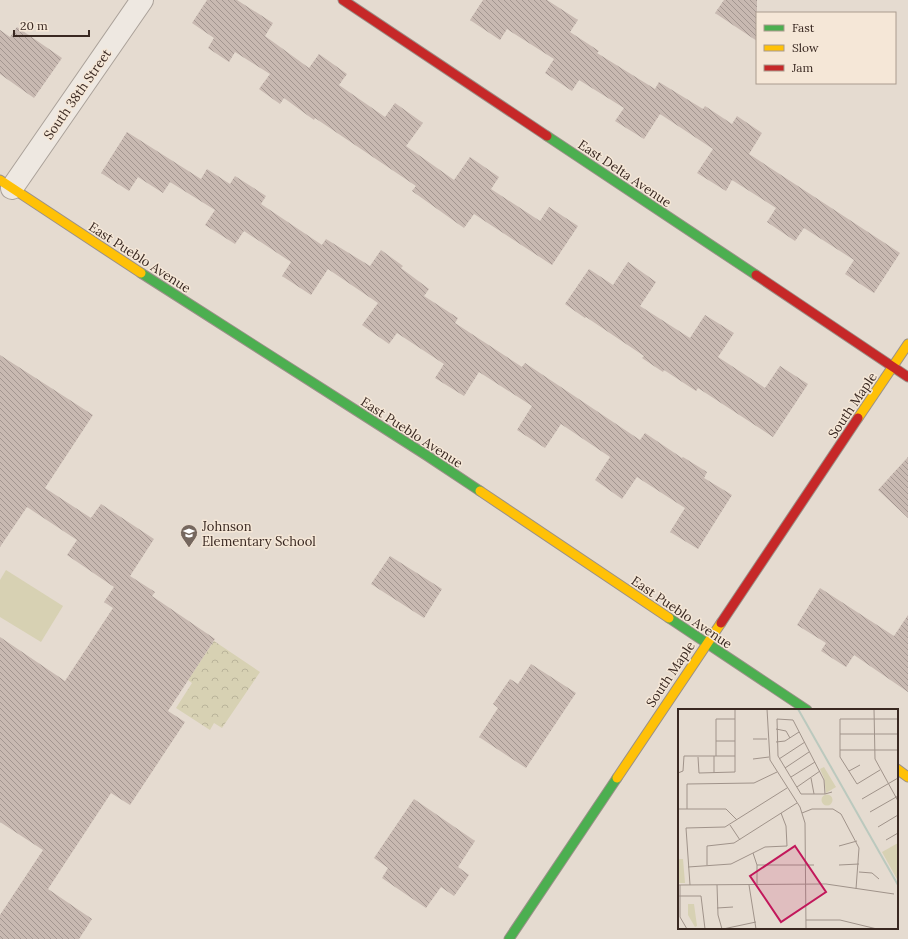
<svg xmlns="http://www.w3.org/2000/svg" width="908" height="939" viewBox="0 0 908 939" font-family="Lora,serif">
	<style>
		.grass { fill: #d7d1b3 }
		.park { fill: url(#park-crowns) }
		.building { fill: url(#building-back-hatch) }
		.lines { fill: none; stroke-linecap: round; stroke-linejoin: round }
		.street-casing { stroke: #aaa199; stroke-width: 24 }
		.fast-casing { stroke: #9a9088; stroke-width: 11 }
		.slow-casing { stroke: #9a9088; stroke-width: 11 }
		.jam-casing { stroke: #9a9088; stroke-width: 11 }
		.street { stroke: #eee8e1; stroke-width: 22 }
		.fast { stroke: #4caf50; stroke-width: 9 }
		.slow { stroke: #ffc107; stroke-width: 9 }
		.jam { stroke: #c62828; stroke-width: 9 }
		.labels { text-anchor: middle; stroke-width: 3; stroke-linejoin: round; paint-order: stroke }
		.street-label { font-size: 13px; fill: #392821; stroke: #f5e7d7 }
		.poi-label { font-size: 13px; fill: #392821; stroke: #f5e7d7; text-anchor: start }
		.inset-river { fill: none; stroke: #bbc9be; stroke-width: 2 }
		.inset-road { fill: none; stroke: #a0938a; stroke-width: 1 }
		.view { fill: #c2185b; fill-opacity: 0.15; stroke: #c2185b; stroke-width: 2 }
		.inset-edge { fill: none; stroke: #392821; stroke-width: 2 }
	</style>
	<defs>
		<pattern id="park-crowns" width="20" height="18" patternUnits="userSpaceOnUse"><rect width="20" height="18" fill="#d7d1b3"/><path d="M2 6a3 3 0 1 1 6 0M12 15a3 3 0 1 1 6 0" fill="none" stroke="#b9b39a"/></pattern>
		<pattern id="building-back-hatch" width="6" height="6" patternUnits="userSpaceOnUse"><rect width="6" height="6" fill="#c8b9b1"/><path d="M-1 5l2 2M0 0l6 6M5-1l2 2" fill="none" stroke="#a39690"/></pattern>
	</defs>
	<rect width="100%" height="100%" fill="#e5dbd0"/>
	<path class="grass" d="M 6,570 L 63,606 L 41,642 L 0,617 L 0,580 Z"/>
	<path class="park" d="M 214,641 L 260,672 L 222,728 L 214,723 L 210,730 L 176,708 L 192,683 L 188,680 Z"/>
	<g class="building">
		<path d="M 207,0 L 237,0 L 273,23 L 265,36 L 309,68 L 319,54 L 347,74 L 339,85 L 385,117 L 395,103 L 423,123 L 406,146 L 454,180 L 470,157 L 499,177 L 491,189 L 540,221 L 549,207 L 578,226 L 552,265 L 474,214 L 464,228 L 412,191 L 416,186 L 315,118 L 314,120 L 284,98 L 280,104 L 259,89 L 270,74 L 235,52 L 229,62 L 208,48 L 214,38 L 192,23 Z"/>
		<path d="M 483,0 L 547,0 L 578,20 L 570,32 L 599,51 L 597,53 L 655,89 L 659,82 L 703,109 L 705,106 L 732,124 L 737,116 L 762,133 L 749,154 L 900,253 L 874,293 L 845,274 L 854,260 L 804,228 L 795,241 L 767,222 L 776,208 L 732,180 L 726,191 L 697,173 L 713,149 L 660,114 L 644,139 L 615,121 L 624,108 L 579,80 L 572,91 L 545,73 L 554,59 L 507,29 L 500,40 L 470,20 Z"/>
		<path d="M 724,0 L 757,0 L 757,41 L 715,13 Z"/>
		<path d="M 17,27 L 62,58 L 34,98 L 0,74 L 0,30 L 10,37 Z"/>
		<path d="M 127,132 L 201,179 L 207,169 L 230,184 L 235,176 L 266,196 L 261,204 L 322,245 L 326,239 L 370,266 L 381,250 L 403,266 L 401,268 L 429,289 L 424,296 L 458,318 L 455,323 L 522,367 L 525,363 L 640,440 L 645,433 L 682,458 L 683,457 L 707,472 L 704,478 L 732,495 L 698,549 L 670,532 L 685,508 L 637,477 L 622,499 L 595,480 L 610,457 L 561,424 L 545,448 L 517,430 L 532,406 L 479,372 L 464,396 L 435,378 L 444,364 L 397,333 L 389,344 L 362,325 L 378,303 L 328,269 L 311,295 L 282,276 L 291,262 L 244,231 L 235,244 L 205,225 L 215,210 L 170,182 L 163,193 L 138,177 L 129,191 L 101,173 Z"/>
		<path d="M 628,262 L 656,282 L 640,306 L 690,338 L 705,315 L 734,333 L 718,357 L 765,388 L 780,366 L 808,384 L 773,437 L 698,388 L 696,391 L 664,370 L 663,372 L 642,358 L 644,356 L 586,317 L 585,318 L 565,304 L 589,269 L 613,285 Z"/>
		<path d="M 0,355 L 93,415 L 45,488 L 91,518 L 101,504 L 154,539 L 130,576 L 155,592 L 152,596 L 215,639 L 168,711 L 185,722 L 130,805 L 111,793 L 48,889 L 92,919 L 79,939 L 0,939 L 0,915 L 43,850 L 0,822 L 0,637 L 65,681 L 113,608 L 104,602 L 114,587 L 67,555 L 77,540 L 27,507 L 0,547 Z"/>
		<path d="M 908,457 L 908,518 L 878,490 Z"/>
		<path d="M 390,556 L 442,589 L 424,618 L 371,584 Z"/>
		<path d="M 820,588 L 894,636 L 908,615 L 908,692 L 854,655 L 846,667 L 821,651 L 826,643 L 797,625 Z"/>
		<path d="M 531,664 L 576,693 L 526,768 L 479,737 L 498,708 L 493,704 L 510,679 L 518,684 Z"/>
		<path d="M 414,799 L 475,841 L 458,867 L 469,875 L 454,896 L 441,887 L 426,908 L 382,878 L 388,868 L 374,858 Z"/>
	</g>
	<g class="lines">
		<defs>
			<path id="street" d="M 12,188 L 142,0"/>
			<g id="fast">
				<path d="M 547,136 L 756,275"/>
				<path d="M 141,273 L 426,455 L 480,491"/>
				<path d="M 669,618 L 807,710"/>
				<path d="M 509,939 L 617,778"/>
			</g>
			<g id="slow">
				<path d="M 0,180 L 141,273"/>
				<path d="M 858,418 L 908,344"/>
				<path d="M 480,491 L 669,618"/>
				<path d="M 897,769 L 908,777"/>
				<path d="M 617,778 L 721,623"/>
			</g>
			<g id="jam">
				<path d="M 343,0 L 547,136"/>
				<path d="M 756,275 L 908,377"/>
				<path d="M 721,623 L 858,418"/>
			</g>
		</defs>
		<use href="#street" class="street-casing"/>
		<use href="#fast" class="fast-casing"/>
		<use href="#slow" class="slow-casing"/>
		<use href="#jam" class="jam-casing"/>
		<use href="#street" class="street"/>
		<use href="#fast" class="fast"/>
		<use href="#slow" class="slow"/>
		<use href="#jam" class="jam"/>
	</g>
	<defs>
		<symbol id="school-pin" viewBox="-11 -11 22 30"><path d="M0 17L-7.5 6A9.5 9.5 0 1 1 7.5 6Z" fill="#75675e" stroke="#f5e7d7"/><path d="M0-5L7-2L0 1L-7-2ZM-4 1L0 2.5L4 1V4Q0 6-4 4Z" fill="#fff"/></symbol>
	</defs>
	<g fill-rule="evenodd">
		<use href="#school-pin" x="179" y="523" width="20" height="27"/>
	</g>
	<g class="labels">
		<g class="street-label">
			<text transform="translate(77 94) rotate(-55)" y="5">South 38th Street</text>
			<text transform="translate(625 173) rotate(34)" y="5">East Delta Avenue</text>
			<text transform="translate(140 257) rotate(33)" y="5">East Pueblo Avenue</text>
			<text transform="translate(852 405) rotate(-56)" y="5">South Maple</text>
			<text transform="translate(412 432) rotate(33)" y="5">East Pueblo Avenue</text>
			<text transform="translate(682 612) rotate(34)" y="5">East Pueblo Avenue</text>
			<text transform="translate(670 674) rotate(-56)" y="5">South Maple</text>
		</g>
		<g class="poi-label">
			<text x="202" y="531">Johnson<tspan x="202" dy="15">Elementary School</tspan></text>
		</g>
	</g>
	<g transform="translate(678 709)">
		<rect width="220" height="220" fill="#e5dbd0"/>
		<path d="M 146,58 L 158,78 L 148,84 L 146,69 L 142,60 ZM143.5 91a5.5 5.5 0 1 1 11 0a5.5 5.5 0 1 1-11 0ZM 220,134 L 220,172 L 204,143 ZM 0,150 L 5,150 L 7,174 L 0,174 ZM 16,195 L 19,217 L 17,218 L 10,206 L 10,195 Z" fill="#d7d1b3"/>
		<path class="inset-river" d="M 120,0 L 220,176"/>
		<path class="inset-road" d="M 89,0 L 92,51 L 122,98 L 127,114 L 128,220M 196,0 L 197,50 L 220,92M 98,20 L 108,22 L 112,29M 162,25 L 220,25M 75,30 L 89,30M 38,32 L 57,32M 98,33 L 107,32 L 121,23M 162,41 L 220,41M 38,47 L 38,10 L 57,10M 20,48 L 21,64 L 57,63 L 57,0M 75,50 L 91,48M 101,50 L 127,33M 107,59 L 131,43M 202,61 L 179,75 L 162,48 L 162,10 L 220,10M 171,62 L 182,56M 0,64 L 5,62 L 6,47 L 57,47M 36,64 L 36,47M 113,68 L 137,53M 133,69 L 136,85M 119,78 L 142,62M 147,85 L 146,71 L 115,11 L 99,10 L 100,47 L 123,85 L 147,85 L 154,83M 184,90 L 220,69M 0,100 L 48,100 L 59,111M 9,100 L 9,75 L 76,74 L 99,63M 192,103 L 220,87M 124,104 L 134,100 L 155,100 L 163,105 L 181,139 L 178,180M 52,116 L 62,131M 200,118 L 220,106M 208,131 L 220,124M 161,137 L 179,132M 75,144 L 79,156 L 79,176M 29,156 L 29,137 L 56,134 L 119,94M 79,156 L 136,156M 161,156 L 181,155M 10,158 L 53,155 L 87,138 L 109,137 L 108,117 L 103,104M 181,163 L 194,164 L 201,170M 0,176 L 148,175 L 216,185M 2,176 L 2,208 L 9,220M 12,176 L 8,119 L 47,118 L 109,79M 39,176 L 40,206 L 44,220M 71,176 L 78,220M 0,187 L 23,187 L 27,220M 39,199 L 55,198M 128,211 L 162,211 L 199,220M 45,220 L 78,213"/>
		<path class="view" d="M 117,137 L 148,183 L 103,213 L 72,167 Z"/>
		<rect width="220" height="220" class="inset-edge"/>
	</g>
	<rect x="756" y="12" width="140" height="72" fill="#f5e7d7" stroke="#aa9b8e"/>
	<rect x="764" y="25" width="20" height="6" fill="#4caf50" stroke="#aa9b8e"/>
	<text x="792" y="32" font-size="12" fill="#392821">Fast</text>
	<rect x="764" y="45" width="20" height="6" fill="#ffc107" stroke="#aa9b8e"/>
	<text x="792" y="52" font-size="12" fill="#392821">Slow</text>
	<rect x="764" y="65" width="20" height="6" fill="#c62828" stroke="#aa9b8e"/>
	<text x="792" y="72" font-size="12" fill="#392821">Jam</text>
	<path d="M14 30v6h75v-6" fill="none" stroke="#392821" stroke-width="2"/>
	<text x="20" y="30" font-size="12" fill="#392821" stroke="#f5e7d7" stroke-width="3" paint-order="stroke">20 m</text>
</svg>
